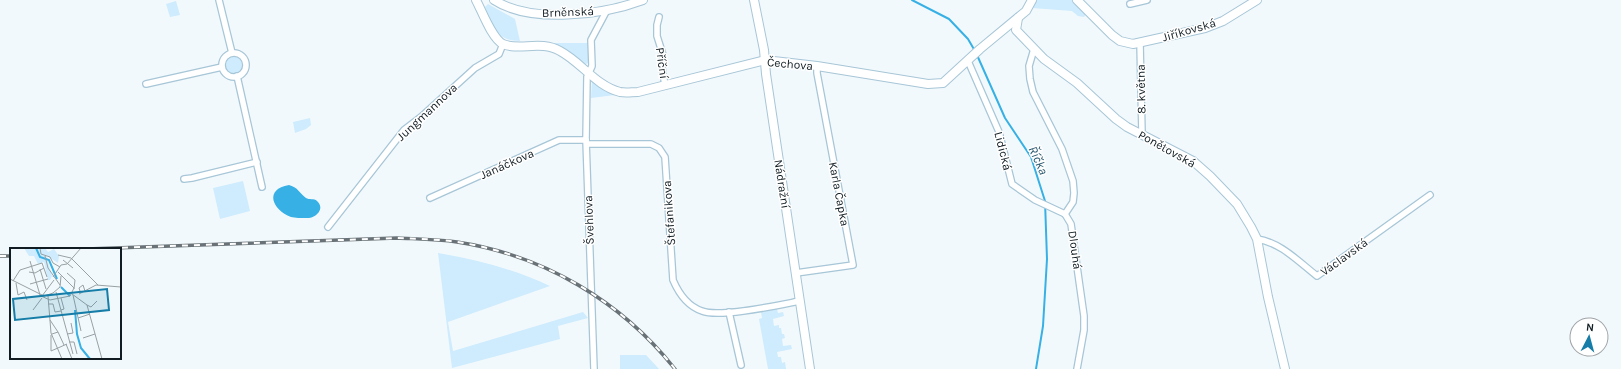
<svg xmlns="http://www.w3.org/2000/svg" width="1621" height="369" viewBox="0 0 1621 369" font-family="Karla,sans-serif">
	<style>
		.green { fill: #ceecfd }
		.water { fill: #37b0e5 }
		.lines { fill: none; stroke-linecap: round; stroke-linejoin: round }
		.stream { stroke: #37b0e5; stroke-width: 2 }
		.street-casing { stroke: #a7c6d7; stroke-width: 8 }
		.secondary-casing { stroke: #a7c6d7; stroke-width: 10 }
		.street { stroke: #fff; stroke-width: 5.5 }
		.secondary { stroke: #fff; stroke-width: 8 }
		.rail-casing { stroke: #687277; stroke-width: 3.5 }
		.rail { stroke: #fff; stroke-width: 2; stroke-dasharray: 6; stroke-linecap: butt }
		.labels { text-anchor: middle; stroke-width: 3; stroke-linejoin: round; paint-order: stroke }
		.street-label { font-size: 12px; fill: #101c22; stroke: #fff }
		.water-label { font-size: 13px; font-style: italic; fill: #27566d; stroke: #fff }
		.inset-river { fill: none; stroke: #37b0e5; stroke-width: 2 }
		.inset-road { fill: none; stroke: #98a1a5; stroke-width: 1 }
		.view { fill: #157da7; fill-opacity: 0.15; stroke: #157da7; stroke-width: 2 }
		.inset-edge { fill: none; stroke: #101c22; stroke-width: 2 }
	</style>
	<rect width="100%" height="100%" fill="#f2f9fc"/>
	<g class="green">
		<path d="M 1035,0 L 1073,0 L 1086,14 L 1084,17 L 1078,16 L 1072,11 L 1032,8 Z"/>
		<path d="M 176,1 L 180,15 L 170,17 L 166,4 Z"/>
		<path d="M 488,4 L 515,19 L 520,41 C 496,41 493,26 485,7 Z"/>
		<path d="M 555,43 L 588,43 L 588,63 L 584,65 L 556,46 Z"/>
		<circle cx="234" cy="65" r="9"/>
		<path d="M 592,80 L 602,88 L 615,95 L 591,98 Z"/>
		<path d="M 310,118 L 311,125 L 306,129 L 295,133 L 293,122 Z"/>
		<path d="M 243,181 L 250,211 L 220,219 L 213,188 Z"/>
		<path d="M 438,253 C 478,260 514,269 550,286 L 448,322 L 453,351 L 583,312 L 588,318 L 558,326 L 560,339 L 452,368 Z"/>
		<path d="M 777,309 L 778,313 L 783,312 L 784,316 L 773,319 L 774,326 L 779,325 L 779,328 L 781,328 L 782,334 L 784,334 L 785,338 L 782,339 L 783,346 L 791,345 L 792,349 L 777,352 L 778,357 L 781,357 L 782,363 L 785,362 L 786,369 L 768,369 L 759,319 L 762,318 L 761,312 Z"/>
		<path d="M 620,355 L 646,355 L 659,369 L 620,369 Z"/>
	</g>
	<path class="water" d="M 289,185 C 299,188 298,192 306,198 C 309,200 314,198 317,201 C 326,209 315,219 306,218 C 301,218 295,218 291,217 C 272,210 264,189 289,185 Z"/>
	<g class="lines">
		<g class="stream">
			<path d="M 912,0 L 949,19 L 968,39 L 975,51"/>
			<path d="M 977,55 L 1005,118 L 1031,157 L 1045,201 L 1047,259 L 1043,326 L 1036,369"/>
		</g>
		<defs>
			<g id="street">
				<path d="M 219,0 L 232,53"/>
				<path d="M 1130,4 L 1147,0"/>
				<path d="M 659,17 L 657,25 L 657,36 L 663,55 L 662,68 L 665,85"/>
				<path d="M 1140,43 L 1142,134"/>
				<path d="M 1034,49 L 1029,66 L 1030,79 L 1033,92 L 1062,149 L 1073,181 L 1074,193 L 1073,202 L 1065,214"/>
				<circle cx="234" cy="65" r="12"/>
				<path d="M 968,61 L 999,132 L 1012,184 L 1035,200 L 1065,214"/>
				<path d="M 237,76 L 262,187"/>
				<path d="M 146,84 L 222,67"/>
				<path d="M 587,144 L 651,144 L 659,148 L 665,157 L 673,280 C 679,294 687,306 702,311 C 720,318 779,305 800,301"/>
				<path d="M 184,179 L 192,178 L 257,162"/>
				<path d="M 430,198 L 559,140 L 586,140"/>
				<path d="M 1065,214 L 1071,224 L 1084,316 L 1084,330 L 1077,369"/>
				<path d="M 328,227 L 404,130 L 421,117 L 475,68 L 499,54 L 503,44"/>
				<path d="M 1257,239 C 1280,242 1299,262 1317,276 L 1430,195"/>
				<path d="M 796,273 L 853,265 L 817,73 L 817,66"/>
				<path d="M 729,312 L 741,365"/>
				<path d="M 594,369 L 586,140 L 587,77 L 592,66 L 591,40 L 607,10"/>
			</g>
			<g id="secondary">
				<path d="M 476,0 C 482,11 492,39 503,44 C 519,51 541,40 560,51 C 581,62 596,86 620,92 C 626,93 632,92 638,92 L 765,60 L 817,66 L 928,84 L 943,83 L 980,49 L 1026,11 L 1032,0"/>
				<path d="M 494,0 C 531,24 603,15 643,0"/>
				<path d="M 754,0 L 764,50 L 766,74 L 810,369"/>
				<path d="M 1077,0 L 1112,35 L 1120,41 L 1133,44 L 1205,28 L 1223,21 L 1257,0"/>
				<path d="M 1018,18 L 1016,30 L 1044,59 L 1077,83 L 1116,119 L 1127,127 L 1193,161 L 1210,176 L 1237,204 L 1251,227 L 1257,239 L 1268,297 L 1285,369"/>
			</g>
		</defs>
		<use href="#street" class="street-casing"/>
		<use href="#secondary" class="secondary-casing"/>
		<use href="#street" class="street"/>
		<use href="#secondary" class="secondary"/>
		<defs>
			<g id="rail">
				<path d="M 86,249 L 397,238 C 417,239 437,239 457,242 C 543,255 621,301 675,369"/>
				<path d="M 0,256 L 11,256"/>
			</g>
		</defs>
		<use href="#rail" class="rail-casing"/>
		<use href="#rail" class="rail"/>
	</g>
	<g class="labels">
		<g class="street-label">
			<text transform="translate(568 12) rotate(-2)" y="4">Brněnská</text>
			<text transform="translate(1189 30) rotate(-16)" y="4">Jiříkovská</text>
			<text transform="translate(662 63) rotate(82)" y="4">Příční</text>
			<text transform="translate(790 64) rotate(5)" y="4">Čechova</text>
			<text transform="translate(1141 89) rotate(-91)" y="4">8. května</text>
			<text transform="translate(427 112) rotate(-43)" y="4">Jungmannova</text>
			<text transform="translate(1167 149) rotate(29)" y="4">Ponětovská</text>
			<text transform="translate(1003 151) rotate(76)" y="4">Lidická</text>
			<text transform="translate(507 164) rotate(-24)" y="4">Janáčkova</text>
			<text transform="translate(782 184) rotate(81)" y="4">Nádražní</text>
			<text transform="translate(839 194) rotate(79)" y="4">Karla Čapka</text>
			<text transform="translate(669 213) rotate(-94)" y="4">Štefanikova</text>
			<text transform="translate(589 220) rotate(-92)" y="4">Švehlova</text>
			<text transform="translate(1075 250) rotate(82)" y="4">Dlouhá</text>
			<text transform="translate(1344 257) rotate(-36)" y="4">Václavská</text>
		</g>
		<g class="water-label">
			<text transform="translate(1039 160) rotate(66)" y="5">Říčka</text>
		</g>
	</g>
	<g transform="translate(10 248)">
		<rect width="111" height="111" fill="#f2f9fc"/>
		<path d="M 14,0 L 35,0 L 38,4 L 44,1 L 49,8 L 48,15 L 36,7 L 42,28 L 40,32 L 38,32 L 34,14 L 28,16 L 24,8 L 19,8 Z" fill="#ceecfd"/>
		<path class="inset-river" d="M 26,0 L 30,9 L 39,12 L 47,31M 51,39 L 60,48M 65,62 L 67,86 L 71,100 L 80,111"/>
		<path class="inset-road" d="M 30,0 L 31,6 L 40,9 L 43,15 L 50,19M 48,7 L 61,10 L 88,37M 35,8 L 38,20 L 50,37M 53,12 L 63,20M 20,13 L 30,47M 30,21 L 36,41M 19,24 L 25,25 L 34,20M 48,24 L 64,40 L 60,48M 57,25 L 65,32 L 64,41M 43,29 L 51,17 L 57,16 L 71,0M 0,31 L 34,48 L 43,45 L 50,39 L 51,28M 3,33 L 10,22 L 32,15 L 37,29M 6,35 L 8,47 L 14,44 L 17,52M 20,36 L 38,31M 70,43 L 69,40 L 73,37 L 75,43M 46,44 L 63,106M 62,46 L 77,57 L 92,111M 69,46 L 86,37 L 111,39M 63,47 L 71,83M 31,48 L 40,52 L 60,48M 32,48 L 44,32M 38,48 L 41,85 L 52,111M 51,50 L 54,61 L 51,62M 38,56 L 43,56 L 45,64 L 51,63M 77,57 L 81,59 L 87,53M 23,62 L 32,50M 68,70 L 80,66M 40,72 L 48,84M 42,86 L 48,84 L 54,97M 57,86 L 63,85 L 61,75M 41,87 L 41,103 L 57,96M 73,90 L 85,86M 59,94 L 64,94 L 67,106M 56,96 L 62,111"/>
		<path class="view" d="M 97,41 L 99,62 L 5,72 L 3,51 Z"/>
		<rect width="111" height="111" class="inset-edge"/>
	</g>
	<g transform="translate(1589 337) rotate(6)"><circle r="19" fill="#ffffff" stroke="#9fa4a7"/>
	<path d="M0-3L7 15L0 10L-7 15Z" fill="#157da7"/>
	<text y="-6" font-size="11" font-weight="bold" text-anchor="middle" fill="#101c22">N</text>
	</g>
</svg>
